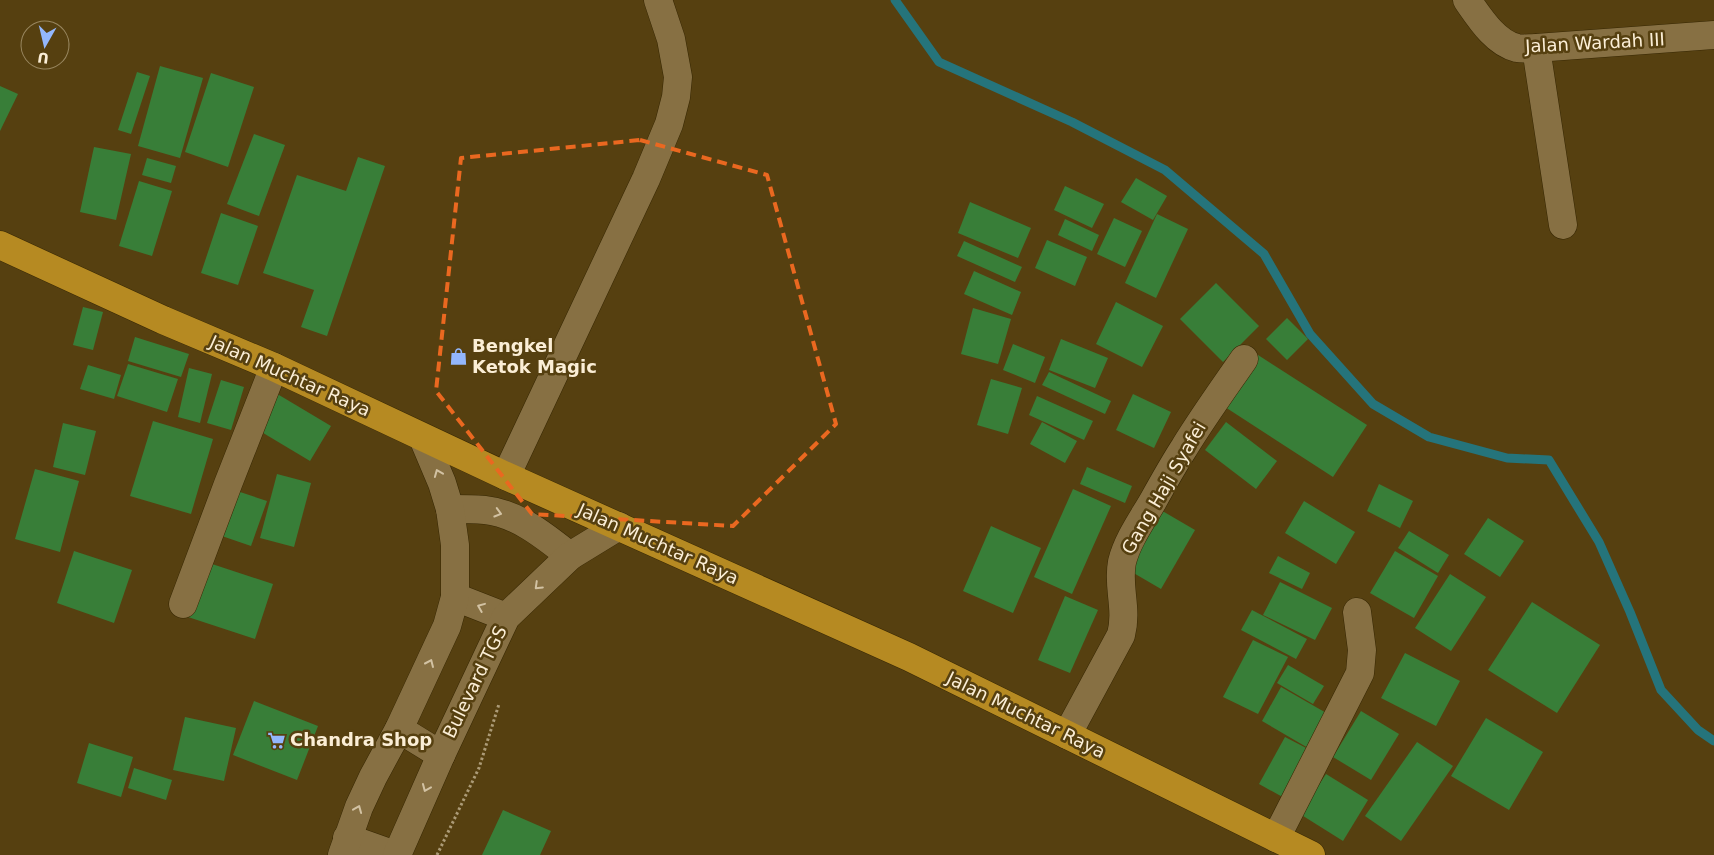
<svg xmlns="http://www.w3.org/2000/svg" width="1714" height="855" viewBox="0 0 1714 855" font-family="'DejaVu Sans',sans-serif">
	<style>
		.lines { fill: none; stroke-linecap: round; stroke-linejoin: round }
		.stream { stroke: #25747b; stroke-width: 9 }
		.building { fill: #387e38 }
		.minor-casing { stroke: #372703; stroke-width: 29 }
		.highway-casing { stroke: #372703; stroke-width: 29 }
		.path { stroke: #ac9b77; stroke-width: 3; stroke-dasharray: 2.5 2.5; stroke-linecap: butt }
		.minor { stroke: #877043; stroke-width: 28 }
		.highway { stroke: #b68a22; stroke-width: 28 }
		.oneway { stroke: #d2c2a3 }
		.marked { fill: none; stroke: #ea6820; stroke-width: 4; stroke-dasharray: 10 6; stroke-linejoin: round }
		.labels { text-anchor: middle; stroke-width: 5; stroke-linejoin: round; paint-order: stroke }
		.street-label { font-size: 18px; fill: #fbeed6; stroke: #564010 }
		.poi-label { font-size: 18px; font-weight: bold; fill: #fbeed6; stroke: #564010; text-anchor: start }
	</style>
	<rect width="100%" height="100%" fill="#564010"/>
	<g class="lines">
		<path class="stream" d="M 895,0 L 939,62 L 1072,122 L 1165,170 L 1264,254 L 1310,334 L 1373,404 L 1429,437 L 1507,458 L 1549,460 L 1599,542 L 1630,612 L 1661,690 L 1698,730 L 1714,741"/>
	</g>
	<g class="building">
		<path d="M 160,66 L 203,78 L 180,158 L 138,146 Z"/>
		<path d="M 137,72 L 150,76 L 131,134 L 118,130 Z"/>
		<path d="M 211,73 L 254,87 L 228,167 L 185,152 Z"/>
		<path d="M 0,86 L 18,94 L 0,131 Z"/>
		<path d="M 254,134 L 285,145 L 259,216 L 227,204 Z"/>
		<path d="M 94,147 L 131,154 L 116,220 L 80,212 Z"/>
		<path d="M 358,157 L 385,166 L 327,336 L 301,327 L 314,290 L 263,273 L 297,175 L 346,191 Z"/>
		<path d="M 147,158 L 176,166 L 171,183 L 142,175 Z"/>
		<path d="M 1136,178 L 1167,196 L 1153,220 L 1121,202 Z"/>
		<path d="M 139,181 L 172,191 L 152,256 L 119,246 Z"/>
		<path d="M 1065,186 L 1104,204 L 1092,228 L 1054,210 Z"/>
		<path d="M 970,202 L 1031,228 L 1018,258 L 958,233 Z"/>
		<path d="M 221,213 L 258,226 L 238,285 L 201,273 Z"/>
		<path d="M 1157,214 L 1188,229 L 1156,298 L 1125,283 Z"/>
		<path d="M 1114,218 L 1142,231 L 1125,267 L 1097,254 Z"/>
		<path d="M 1065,219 L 1099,235 L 1092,251 L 1058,235 Z"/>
		<path d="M 1047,240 L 1087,257 L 1075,286 L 1035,268 Z"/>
		<path d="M 964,241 L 1022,267 L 1015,282 L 957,256 Z"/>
		<path d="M 974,271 L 1021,292 L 1012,315 L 964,294 Z"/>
		<path d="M 1216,283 L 1259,326 L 1223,362 L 1180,319 Z"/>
		<path d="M 1116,302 L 1163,326 L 1142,367 L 1096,344 Z"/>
		<path d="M 83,307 L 103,312 L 93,350 L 73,345 Z"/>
		<path d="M 973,308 L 1011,319 L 998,364 L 961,354 Z"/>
		<path d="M 1287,318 L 1308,339 L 1287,360 L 1266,339 Z"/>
		<path d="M 135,337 L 189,354 L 181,377 L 128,361 Z"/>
		<path d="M 1061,339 L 1108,358 L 1095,388 L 1049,370 Z"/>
		<path d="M 1013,344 L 1045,357 L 1035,383 L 1003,370 Z"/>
		<path d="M 1258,355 L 1367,425 L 1333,477 L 1225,407 Z"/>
		<path d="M 128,364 L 178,379 L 167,412 L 117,396 Z"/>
		<path d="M 88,365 L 121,375 L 114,399 L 80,389 Z"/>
		<path d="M 189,368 L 212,374 L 200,423 L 178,417 Z"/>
		<path d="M 1049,372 L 1111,401 L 1105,414 L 1042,385 Z"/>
		<path d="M 991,379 L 1022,388 L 1008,434 L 977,425 Z"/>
		<path d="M 221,380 L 244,387 L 231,430 L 207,423 Z"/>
		<path d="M 274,392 L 331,426 L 310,461 L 253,427 Z"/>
		<path d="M 1133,394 L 1171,412 L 1154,448 L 1116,430 Z"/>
		<path d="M 1037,396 L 1093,421 L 1084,440 L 1029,415 Z"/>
		<path d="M 153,421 L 213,439 L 191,514 L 130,496 Z"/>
		<path d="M 1042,422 L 1077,441 L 1065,463 L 1030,444 Z"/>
		<path d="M 1226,422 L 1277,461 L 1256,489 L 1205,450 Z"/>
		<path d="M 63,423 L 96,431 L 85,475 L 53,467 Z"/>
		<path d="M 1087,467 L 1132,486 L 1125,503 L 1080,484 Z"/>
		<path d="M 35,469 L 79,481 L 60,552 L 15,539 Z"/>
		<path d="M 277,474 L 311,483 L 294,547 L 260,538 Z"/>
		<path d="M 1379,484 L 1413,501 L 1400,528 L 1367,511 Z"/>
		<path d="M 231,489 L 267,501 L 251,546 L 216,534 Z"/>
		<path d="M 1073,489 L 1111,506 L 1072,594 L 1034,577 Z"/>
		<path d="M 1304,501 L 1355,532 L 1336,564 L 1285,533 Z"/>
		<path d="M 1159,509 L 1195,530 L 1161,589 L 1125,568 Z"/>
		<path d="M 1488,518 L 1524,541 L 1500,577 L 1464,554 Z"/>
		<path d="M 991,526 L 1041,548 L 1013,613 L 963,591 Z"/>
		<path d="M 1409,531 L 1449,555 L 1438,573 L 1398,548 Z"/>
		<path d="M 74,551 L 132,570 L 114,623 L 57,603 Z"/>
		<path d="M 1395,551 L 1438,576 L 1414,618 L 1370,593 Z"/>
		<path d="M 1278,556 L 1310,573 L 1302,589 L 1269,573 Z"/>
		<path d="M 206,562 L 273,584 L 255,639 L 188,617 Z"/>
		<path d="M 1450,574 L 1486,597 L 1451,651 L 1415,628 Z"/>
		<path d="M 1280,582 L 1332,608 L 1315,640 L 1263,615 Z"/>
		<path d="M 1065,596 L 1098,610 L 1070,673 L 1038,660 Z"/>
		<path d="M 1532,602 L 1600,645 L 1557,713 L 1488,670 Z"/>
		<path d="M 1252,610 L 1307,639 L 1296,659 L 1241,630 Z"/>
		<path d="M 1253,640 L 1288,657 L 1258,714 L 1223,697 Z"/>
		<path d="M 1405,653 L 1460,681 L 1436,726 L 1381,698 Z"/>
		<path d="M 1288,665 L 1324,686 L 1313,704 L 1277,683 Z"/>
		<path d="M 1281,687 L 1335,718 L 1315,752 L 1262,721 Z"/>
		<path d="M 254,701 L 318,726 L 297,780 L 233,755 Z"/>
		<path d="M 1361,711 L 1399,734 L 1371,780 L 1333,757 Z"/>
		<path d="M 185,717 L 236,728 L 224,781 L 173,770 Z"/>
		<path d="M 1486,718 L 1543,752 L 1509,810 L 1451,776 Z"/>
		<path d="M 1285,737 L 1314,752 L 1288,800 L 1259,784 Z"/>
		<path d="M 1417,742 L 1453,766 L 1401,841 L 1365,816 Z"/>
		<path d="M 89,743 L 133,757 L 121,797 L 77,783 Z"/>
		<path d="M 134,768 L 172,780 L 166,800 L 128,788 Z"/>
		<path d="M 1326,774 L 1368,800 L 1343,841 L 1300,814 Z"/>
		<path d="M 503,810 L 551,831 L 540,855 L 482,855 Z"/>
	</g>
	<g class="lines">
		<defs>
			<g id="minor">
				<path d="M 1467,0 C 1479,17 1495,43 1517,48 C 1523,49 1530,48 1536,48 L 1714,35"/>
				<path d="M 1536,48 L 1563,225"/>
				<path d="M 506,476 L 646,179 L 669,124 L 676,97 L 678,77 L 671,39 L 658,0"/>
				<path d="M 450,509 C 461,509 473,509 485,510 C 517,513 546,537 570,556"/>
				<path d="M 455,597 L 506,617"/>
				<path d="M 183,604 L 228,484 L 274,367"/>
				<path d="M 399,729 L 441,755"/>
				<path d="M 1067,735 L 1121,635 C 1128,608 1117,587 1122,562 C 1127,541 1142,520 1153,501 C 1163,483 1173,465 1184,448 C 1203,417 1224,388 1244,359"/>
				<path d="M 347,838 L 395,855"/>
				<path d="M 1276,838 L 1360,673 L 1362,650 L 1357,612"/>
				<path d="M 342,855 L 359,807 L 373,777 L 399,729 L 447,626 L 455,597 L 455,545 L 450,509 L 442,483 L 423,438"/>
				<path d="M 397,855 L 441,755 L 506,617 L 570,556 L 619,526"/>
			</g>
			<path id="highway" d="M 0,245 L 163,320 L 274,367 L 506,476 L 909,657 L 1311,855"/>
		</defs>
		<use href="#minor" class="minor-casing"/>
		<use href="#highway" class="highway-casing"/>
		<path class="path" d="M 437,855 L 479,768 L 499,704"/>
		<use href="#minor" class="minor"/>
		<use href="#highway" class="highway"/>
	</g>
	<defs><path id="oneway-chevron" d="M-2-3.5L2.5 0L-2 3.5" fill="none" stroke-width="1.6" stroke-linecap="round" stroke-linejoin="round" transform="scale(1.25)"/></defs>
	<g class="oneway">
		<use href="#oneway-chevron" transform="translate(438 473) rotate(-112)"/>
		<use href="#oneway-chevron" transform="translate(498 513) rotate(16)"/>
		<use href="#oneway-chevron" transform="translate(538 586) rotate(136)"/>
		<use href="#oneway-chevron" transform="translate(481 607) rotate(-158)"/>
		<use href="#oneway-chevron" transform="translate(430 663) rotate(-66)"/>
		<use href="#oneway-chevron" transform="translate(426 788) rotate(113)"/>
		<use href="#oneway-chevron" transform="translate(358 809) rotate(-68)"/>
	</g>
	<path class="marked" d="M 640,140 L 767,175 L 836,424 L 733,526 L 532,514 L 436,391 L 461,158 Z"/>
	<defs>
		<symbol id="shop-bare" viewBox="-9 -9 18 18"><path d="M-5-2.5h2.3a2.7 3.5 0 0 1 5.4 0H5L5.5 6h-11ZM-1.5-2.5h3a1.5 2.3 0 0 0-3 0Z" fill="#93b7fd" stroke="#564010" stroke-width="2.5" paint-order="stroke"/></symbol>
		<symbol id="supermarket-bare" viewBox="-9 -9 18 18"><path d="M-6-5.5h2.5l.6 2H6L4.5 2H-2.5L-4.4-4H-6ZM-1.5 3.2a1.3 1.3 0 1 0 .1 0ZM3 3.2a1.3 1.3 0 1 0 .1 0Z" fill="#93b7fd" stroke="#564010" stroke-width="2.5" paint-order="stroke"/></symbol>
	</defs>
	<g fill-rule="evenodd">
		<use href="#shop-bare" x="446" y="344" width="25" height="25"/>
		<use href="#supermarket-bare" x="264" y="728" width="25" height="25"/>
	</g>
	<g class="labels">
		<g class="street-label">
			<text transform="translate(1595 43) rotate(-3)" y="6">Jalan Wardah III</text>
			<text transform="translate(290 376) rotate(24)" y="6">Jalan Muchtar Raya</text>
			<text transform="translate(1164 488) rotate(-60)" y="6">Gang Haji Syafei</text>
			<text transform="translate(658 544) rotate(24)" y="6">Jalan Muchtar Raya</text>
			<text transform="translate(475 682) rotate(-64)" y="6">Bulevard TGS</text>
			<text transform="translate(1026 715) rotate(26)" y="6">Jalan Muchtar Raya</text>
		</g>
		<g class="poi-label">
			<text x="472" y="352">Bengkel<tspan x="472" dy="21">Ketok Magic</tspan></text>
			<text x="290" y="746">Chandra Shop</text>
		</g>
	</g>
	<g transform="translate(45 45) rotate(188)"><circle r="24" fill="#564010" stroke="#98865f"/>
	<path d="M0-4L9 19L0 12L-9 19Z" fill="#93b7fd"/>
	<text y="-8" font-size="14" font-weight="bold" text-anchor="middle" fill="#fbeed6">U</text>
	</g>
</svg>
